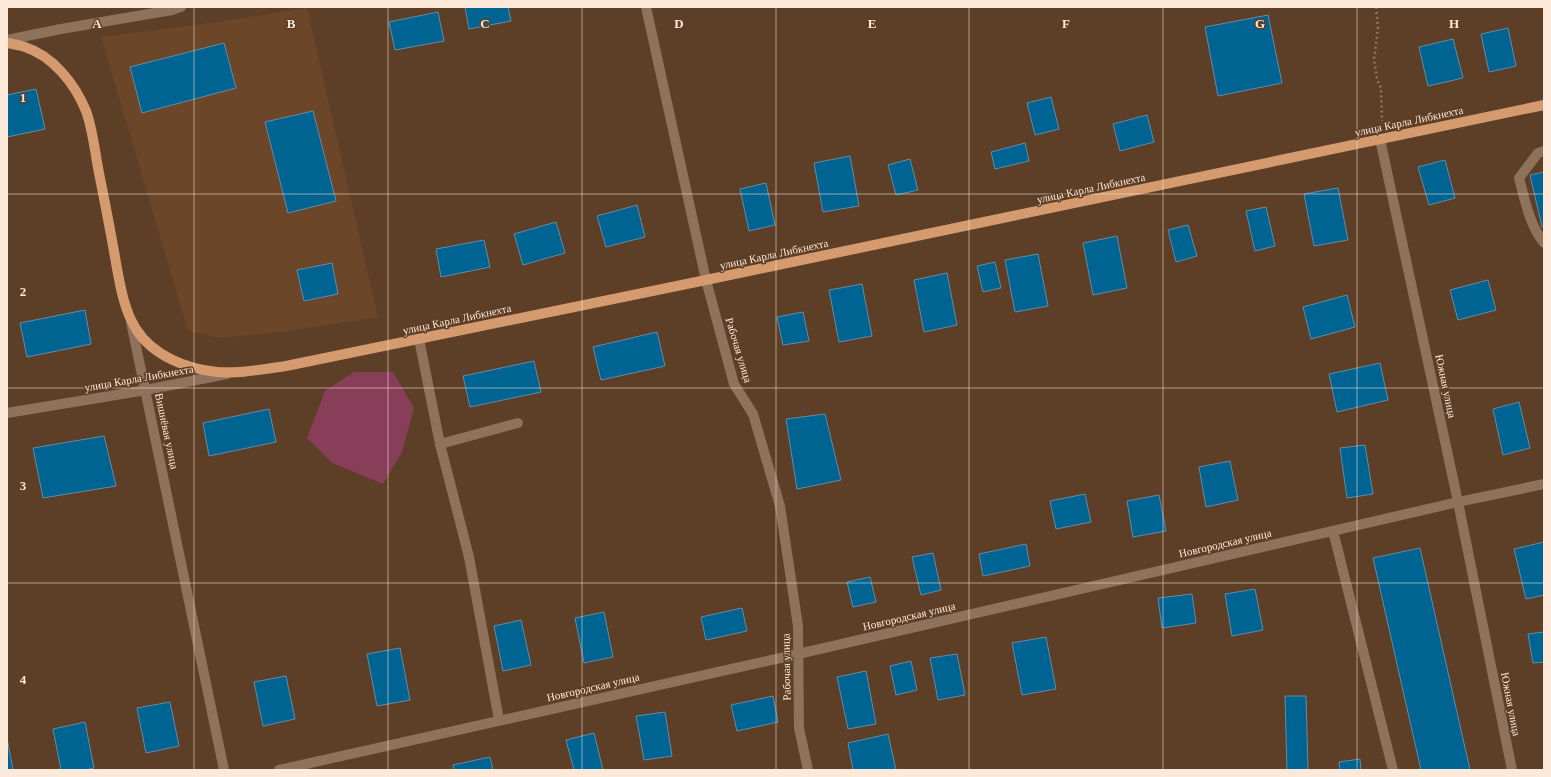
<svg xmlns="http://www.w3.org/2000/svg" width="1551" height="777" viewBox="0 0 1551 777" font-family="'Times New Roman',serif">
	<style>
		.built { fill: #6b4628 }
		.green { fill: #883e59 }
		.building { fill: #006493; stroke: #658ba5 }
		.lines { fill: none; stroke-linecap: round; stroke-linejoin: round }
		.path { stroke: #917661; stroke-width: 2.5; stroke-dasharray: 2 3; stroke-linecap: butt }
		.service { stroke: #8f725c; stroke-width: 10 }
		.minor { stroke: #8f725c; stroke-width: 10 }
		.primary { stroke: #d59b6e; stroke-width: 10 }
		.grid { fill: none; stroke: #fce9da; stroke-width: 1; stroke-opacity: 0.55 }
		.labels { text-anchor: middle; stroke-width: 3; stroke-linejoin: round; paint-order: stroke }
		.street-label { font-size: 11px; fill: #fce9da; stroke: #5d3e26 }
		.grid-label { font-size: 13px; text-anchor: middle; font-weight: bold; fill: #fce9da; stroke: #5d3e26; stroke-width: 3; stroke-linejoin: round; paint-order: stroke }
	</style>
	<rect width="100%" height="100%" fill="#5d3e26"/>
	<path class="built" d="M 307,8 L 378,317 L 282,332 L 219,338 L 188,331 L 101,37 L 210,23 Z"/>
	<path class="green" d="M 354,372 L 393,372 L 414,408 L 402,452 L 383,484 L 332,463 L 307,438 L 325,391 Z"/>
	<g class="building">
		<path d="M 465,7 L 508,7 L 511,21 L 469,29 Z"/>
		<path d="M 438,12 L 444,41 L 395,50 L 389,22 Z"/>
		<path d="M 1268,15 L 1282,83 L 1218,96 L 1205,27 Z"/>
		<path d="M 1508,28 L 1516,66 L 1489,72 L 1481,34 Z"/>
		<path d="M 1453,39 L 1463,78 L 1428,86 L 1419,47 Z"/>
		<path d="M 224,43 L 236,88 L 142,113 L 130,67 Z"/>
		<path d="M 36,89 L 45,129 L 7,137 L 7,95 Z"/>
		<path d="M 1051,97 L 1059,129 L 1035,135 L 1027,103 Z"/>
		<path d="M 313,111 L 336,201 L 288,213 L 265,122 Z"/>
		<path d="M 1147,115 L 1154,142 L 1120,151 L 1113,124 Z"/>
		<path d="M 1025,143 L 1029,161 L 995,169 L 991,152 Z"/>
		<path d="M 850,156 L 859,206 L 823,212 L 814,163 Z"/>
		<path d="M 910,159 L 918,190 L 896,195 L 888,165 Z"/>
		<path d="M 1445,160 L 1455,198 L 1429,205 L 1418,167 Z"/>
		<path d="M 1544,172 L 1544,226 L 1542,227 L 1530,175 Z"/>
		<path d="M 766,183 L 775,225 L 749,231 L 740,189 Z"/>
		<path d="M 1338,188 L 1348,240 L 1314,246 L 1304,194 Z"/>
		<path d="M 637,205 L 645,237 L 606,247 L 597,216 Z"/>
		<path d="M 1266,207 L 1275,246 L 1255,251 L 1246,211 Z"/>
		<path d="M 556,222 L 565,253 L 523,265 L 514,234 Z"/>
		<path d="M 1188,225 L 1197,256 L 1176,262 L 1168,230 Z"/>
		<path d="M 1117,236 L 1127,288 L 1093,295 L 1083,243 Z"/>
		<path d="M 484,240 L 490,267 L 441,277 L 436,249 Z"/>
		<path d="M 1038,254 L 1048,306 L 1015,312 L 1005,260 Z"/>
		<path d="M 995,262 L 1001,288 L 983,292 L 977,266 Z"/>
		<path d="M 332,263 L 338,294 L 304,301 L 297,270 Z"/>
		<path d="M 947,273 L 957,325 L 924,332 L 914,280 Z"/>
		<path d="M 1488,280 L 1496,310 L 1458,320 L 1450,290 Z"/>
		<path d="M 862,284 L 872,336 L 839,342 L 829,290 Z"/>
		<path d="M 1347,295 L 1355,327 L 1311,339 L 1303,307 Z"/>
		<path d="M 85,310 L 91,344 L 27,357 L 20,323 Z"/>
		<path d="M 803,312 L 809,341 L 783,345 L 777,317 Z"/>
		<path d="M 657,332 L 665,366 L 601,380 L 593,347 Z"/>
		<path d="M 534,361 L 541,392 L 470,407 L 463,376 Z"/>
		<path d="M 1380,363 L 1388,400 L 1337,412 L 1329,374 Z"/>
		<path d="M 1519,402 L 1530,448 L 1503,455 L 1493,409 Z"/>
		<path d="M 269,409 L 276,442 L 209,456 L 203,423 Z"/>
		<path d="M 825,414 L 841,480 L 797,489 L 786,419 Z"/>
		<path d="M 104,436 L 116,486 L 43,498 L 33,448 Z"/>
		<path d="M 1365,445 L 1373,494 L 1347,498 L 1340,448 Z"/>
		<path d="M 1230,461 L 1238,500 L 1206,507 L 1199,467 Z"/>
		<path d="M 1085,494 L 1091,522 L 1056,529 L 1050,501 Z"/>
		<path d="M 1159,495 L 1166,531 L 1133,537 L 1127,501 Z"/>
		<path d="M 1544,542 L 1544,595 L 1526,599 L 1514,549 Z"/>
		<path d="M 1026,544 L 1030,566 L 983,576 L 979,554 Z"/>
		<path d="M 1420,548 L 1470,770 L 1421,770 L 1373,558 Z"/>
		<path d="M 933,553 L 941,590 L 921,595 L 912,557 Z"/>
		<path d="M 870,577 L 876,602 L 853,607 L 847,582 Z"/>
		<path d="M 1255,589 L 1263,630 L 1232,636 L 1225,594 Z"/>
		<path d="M 1192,594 L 1196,623 L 1162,628 L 1158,598 Z"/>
		<path d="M 742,608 L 747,631 L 706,640 L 701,617 Z"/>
		<path d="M 604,612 L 613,657 L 584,663 L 575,618 Z"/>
		<path d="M 521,620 L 531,665 L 503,671 L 494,626 Z"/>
		<path d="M 1544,632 L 1544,662 L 1533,663 L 1528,634 Z"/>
		<path d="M 1046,637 L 1056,689 L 1022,695 L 1012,643 Z"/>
		<path d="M 400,648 L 410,700 L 377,706 L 367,654 Z"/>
		<path d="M 957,654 L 965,695 L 938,700 L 930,658 Z"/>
		<path d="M 911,661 L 917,690 L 896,695 L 890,666 Z"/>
		<path d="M 866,671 L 876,724 L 848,729 L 837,677 Z"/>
		<path d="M 286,676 L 295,719 L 263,726 L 254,682 Z"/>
		<path d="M 773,696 L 778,722 L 737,731 L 731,705 Z"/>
		<path d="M 1285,696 L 1306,696 L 1308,770 L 1287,770 Z"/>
		<path d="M 170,702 L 179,746 L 146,753 L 137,708 Z"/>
		<path d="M 665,712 L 672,756 L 644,760 L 636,716 Z"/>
		<path d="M 85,722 L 94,768 L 85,770 L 61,770 L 53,729 Z"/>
		<path d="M 594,733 L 603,770 L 574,770 L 566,740 Z"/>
		<path d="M 888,734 L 896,770 L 853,770 L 848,743 Z"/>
		<path d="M 7,738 L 13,770 L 7,770 Z"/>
		<path d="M 490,757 L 493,770 L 454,770 L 453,765 Z"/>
		<path d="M 1360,759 L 1361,770 L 1340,770 L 1339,762 Z"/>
	</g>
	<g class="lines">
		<path class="path" d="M 1376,7 L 1378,28 L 1374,59 L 1377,79 L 1381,88 L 1382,121"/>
		<g class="service">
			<path d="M 1544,151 L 1538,153 L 1519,178 C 1525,200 1529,224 1544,243"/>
			<path d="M 440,444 L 518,423"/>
			<path d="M 1333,531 L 1393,770"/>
		</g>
		<g class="minor">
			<path d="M 646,7 L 706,280 L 734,384 L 753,414 L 780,506 L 798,626 L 799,728 L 808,770"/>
			<path d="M 7,40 L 61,29 L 172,10 L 181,7"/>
			<path d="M 1380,139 L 1458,502 L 1512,770"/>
			<path d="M 131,322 L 224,770"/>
			<path d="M 419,339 L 440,444 L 469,557 L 499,720"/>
			<path d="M 7,413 L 146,390 L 227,374"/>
			<path d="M 279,770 L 798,654 L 1458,502 L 1544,484"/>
		</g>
		<path class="primary" d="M 7,43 C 13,44 19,45 25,47 C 53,56 75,84 86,111 C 93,130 95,153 99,173 C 105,203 111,233 116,263 C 120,285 124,310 136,329 C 153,356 187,369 217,372 C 240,374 263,369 286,366 L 706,280 L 1544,105"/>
	</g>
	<path class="grid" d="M 194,7 L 194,770M 388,7 L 388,770M 582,7 L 582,770M 776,7 L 776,770M 969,7 L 969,770M 1163,7 L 1163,770M 1357,7 L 1357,770M 7,194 L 1544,194M 7,388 L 1544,388M 7,583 L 1544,583"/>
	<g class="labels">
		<g class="street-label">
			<text transform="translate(1409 121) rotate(-12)" y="4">улица Карла Либкнехта</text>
			<text transform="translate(1091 188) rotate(-12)" y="4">улица Карла Либкнехта</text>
			<text transform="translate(774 254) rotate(-12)" y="4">улица Карла Либкнехта</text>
			<text transform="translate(457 319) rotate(-12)" y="4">улица Карла Либкнехта</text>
			<text transform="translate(739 350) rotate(73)" y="4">Рабочая улица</text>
			<text transform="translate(139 378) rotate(-10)" y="4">улица Карла Либкнехта</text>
			<text transform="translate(1446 386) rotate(78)" y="4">Южная улица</text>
			<text transform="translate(167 431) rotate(78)" y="4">Вишнёвая улица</text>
			<text transform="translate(1225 543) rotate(-13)" y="4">Новгородская улица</text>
			<text transform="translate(909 616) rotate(-13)" y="4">Новгородская улица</text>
			<text transform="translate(786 667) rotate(-91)" y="4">Рабочая улица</text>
			<text transform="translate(593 687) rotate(-13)" y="4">Новгородская улица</text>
			<text transform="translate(1511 704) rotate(79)" y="4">Южная улица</text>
		</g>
	</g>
	<g class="grid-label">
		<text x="97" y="28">A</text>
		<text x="291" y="28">B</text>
		<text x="485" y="28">C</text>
		<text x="679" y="28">D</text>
		<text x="872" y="28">E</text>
		<text x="1066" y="28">F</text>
		<text x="1260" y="28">G</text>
		<text x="1454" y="28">H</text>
		<text x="23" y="102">1</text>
		<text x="23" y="296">2</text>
		<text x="23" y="490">3</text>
		<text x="23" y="684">4</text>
	</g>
	<rect width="1551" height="777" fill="none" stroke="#fce9da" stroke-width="16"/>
</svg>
